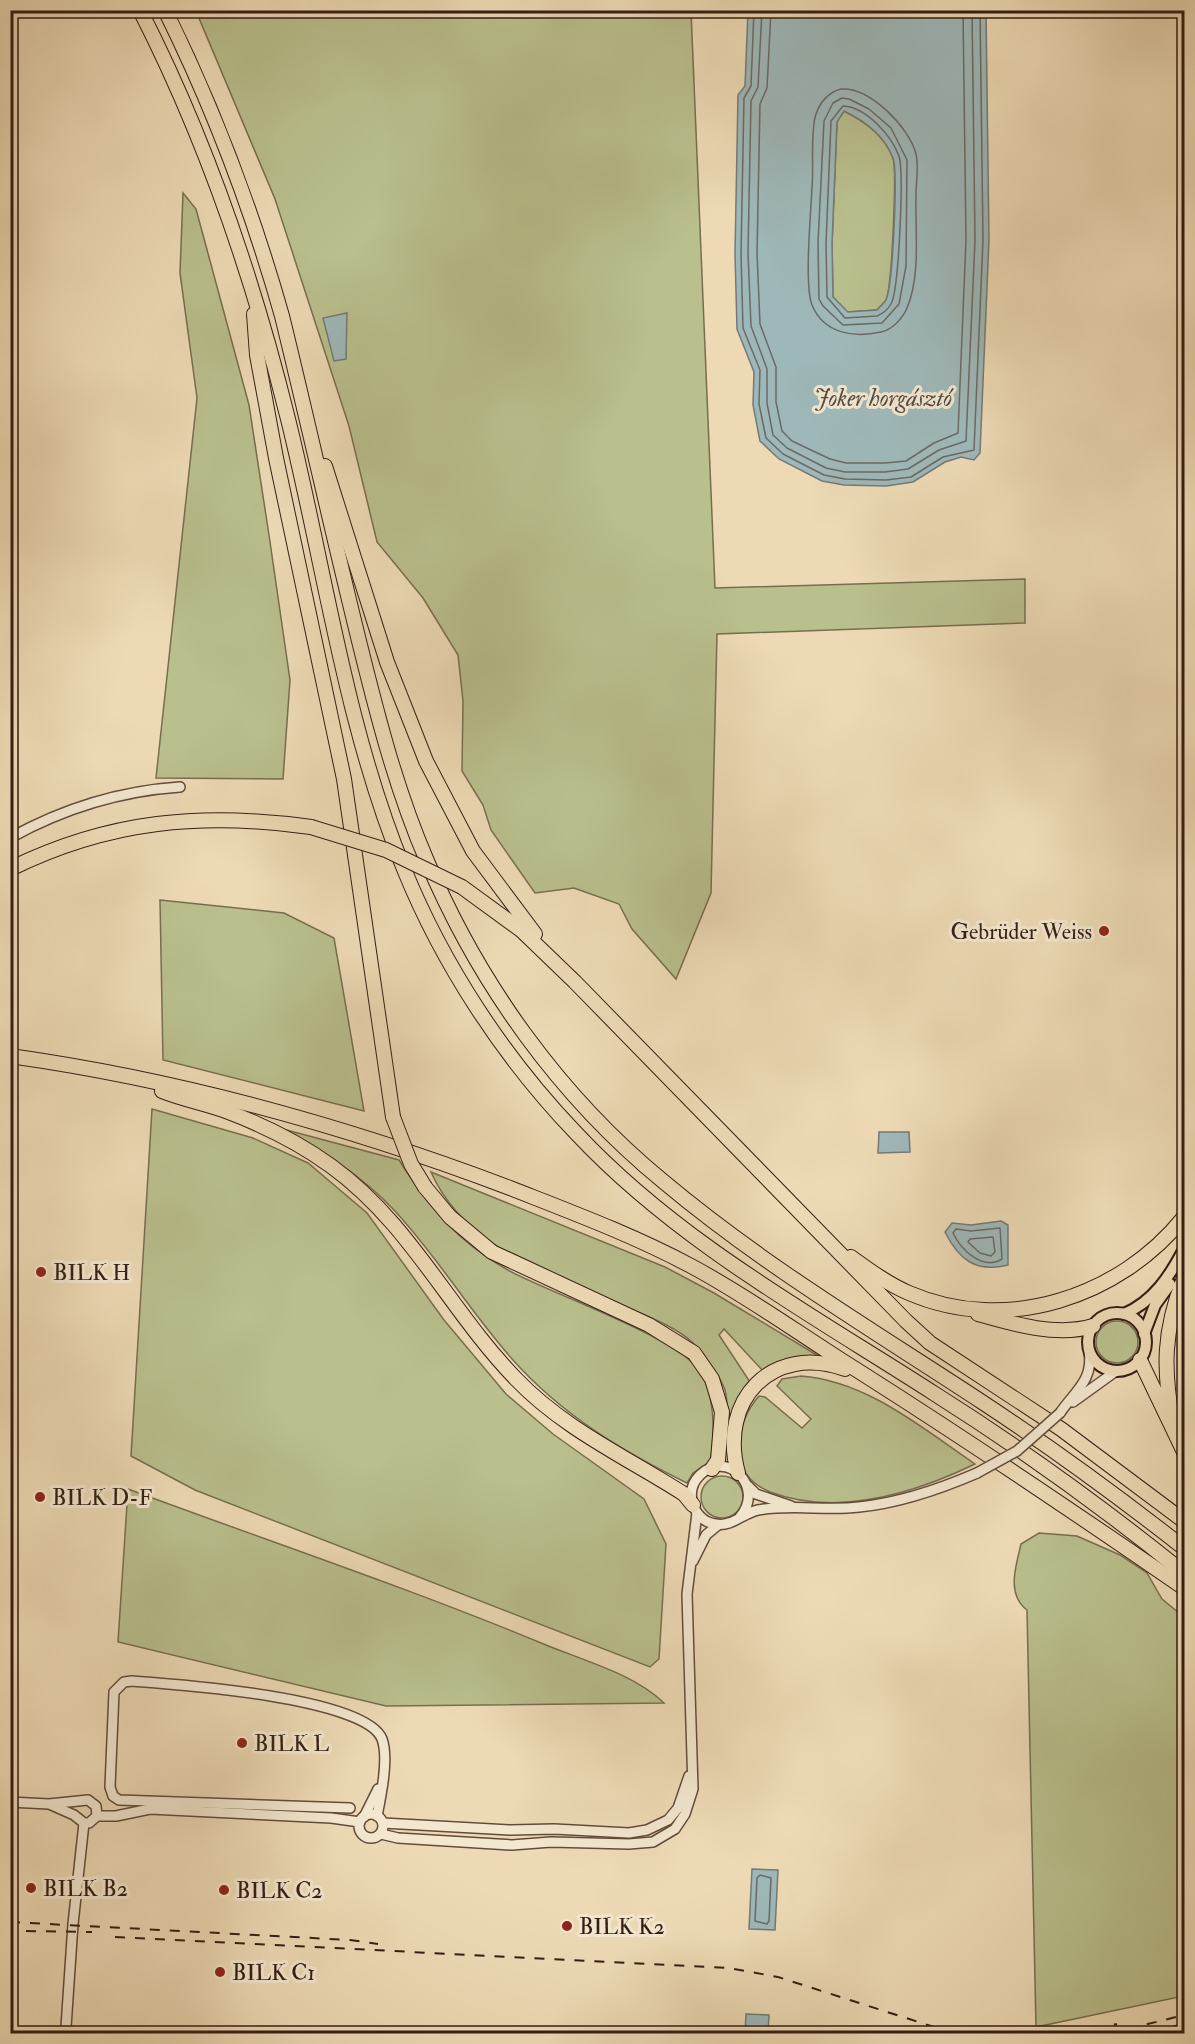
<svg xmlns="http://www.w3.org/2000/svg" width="1195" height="2044" viewBox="0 0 1195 2044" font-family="'IM FELL Double Pica',serif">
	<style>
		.green { fill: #b9bf8d; stroke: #776e50; stroke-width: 1.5 }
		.water { fill: #9eb8b9; stroke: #747a77; stroke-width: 1.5; fill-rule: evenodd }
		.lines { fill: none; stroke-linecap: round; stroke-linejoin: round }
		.shore { stroke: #6a6a66; stroke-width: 1.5 }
		.minor-casing { stroke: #634c3c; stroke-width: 12 }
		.major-casing { stroke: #351d13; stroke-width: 14 }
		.highway-casing { stroke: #351d13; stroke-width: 16 }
		.minor { stroke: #f3e7cf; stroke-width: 9 }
		.major { stroke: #eddab5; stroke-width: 10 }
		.highway { stroke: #eddab5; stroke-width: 14 }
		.rail { stroke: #351d13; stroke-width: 2; stroke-dasharray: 10 10; stroke-linecap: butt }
		.minor-bridge-casing { stroke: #634c3c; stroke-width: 12; stroke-linecap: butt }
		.highway-bridge-casing { stroke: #351d13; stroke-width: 16; stroke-linecap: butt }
		.minor-bridge { stroke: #f3e7cf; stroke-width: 9 }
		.highway-bridge { stroke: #eddab5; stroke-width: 14 }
		.poi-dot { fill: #8f2418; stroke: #f3e7cf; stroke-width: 2 }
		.labels { text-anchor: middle; stroke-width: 6; stroke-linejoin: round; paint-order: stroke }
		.poi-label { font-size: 22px; fill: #351d13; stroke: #f3e7cf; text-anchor: start }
		.water-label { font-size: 24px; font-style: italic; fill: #544c45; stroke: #f3e7cf }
	</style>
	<rect width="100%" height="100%" fill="#eddab5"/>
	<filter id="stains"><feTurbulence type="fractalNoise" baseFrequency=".00333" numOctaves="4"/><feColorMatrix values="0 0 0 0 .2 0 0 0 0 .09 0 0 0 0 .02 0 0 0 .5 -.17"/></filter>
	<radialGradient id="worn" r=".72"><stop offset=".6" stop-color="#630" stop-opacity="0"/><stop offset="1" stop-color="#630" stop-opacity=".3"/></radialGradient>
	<g class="green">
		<path d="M 1184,10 L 1184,239 L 1177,239 L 1182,14 L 1180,11 Z"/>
		<path d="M 196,11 L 691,11 L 715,588 L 1025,579 L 1025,623 L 717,634 L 711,893 L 676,979 L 632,929 L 619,904 L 574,888 L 535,893 L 491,830 L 483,805 L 462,771 L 463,701 L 458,655 L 423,598 L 377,542 L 349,426 L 275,199 Z"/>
		<path d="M 844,111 C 865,122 884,134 893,158 C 897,170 892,287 886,300 C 884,303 880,307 877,310 L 847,312 L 833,297 L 832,244 L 837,121 Z"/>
		<path d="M 183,193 L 196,209 L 249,405 L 269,535 L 290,680 L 283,779 L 156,778 L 197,398 L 180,273 Z"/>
		<path d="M 160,900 L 284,913 L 334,938 L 364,1111 L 163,1060 Z"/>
		<path d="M 152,1109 L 253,1138 L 308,1163 L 367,1213 L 444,1320 L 506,1394 L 553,1434 L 644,1499 L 666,1544 L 659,1659 L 650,1667 L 195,1490 L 131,1456 Z"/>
		<path d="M 279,1128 L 399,1160 C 429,1207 457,1241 506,1269 C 546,1292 682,1338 701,1373 C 715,1400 715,1433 710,1462 L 693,1473 L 687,1483 C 622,1451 562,1415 513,1360 C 470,1312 438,1257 394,1210 C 361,1175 321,1150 279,1128 Z"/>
		<path d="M 431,1172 L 665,1267 L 714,1293 L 825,1360 L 764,1372 L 724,1329 L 719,1335 L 750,1382 L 736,1402 L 727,1440 C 727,1425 729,1405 725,1390 C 722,1381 715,1371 709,1363 C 703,1356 698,1347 692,1342 C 674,1326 649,1317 628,1308 C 556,1276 465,1250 431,1172 Z"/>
		<circle cx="1117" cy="1342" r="21"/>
		<path d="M 801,1376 C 867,1381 922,1428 975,1464 C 913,1494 837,1517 770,1492 C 754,1485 741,1474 740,1455 C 738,1432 744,1413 759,1396 L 765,1397 L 802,1428 L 811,1419 L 777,1386 L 782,1379 Z"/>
		<circle cx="722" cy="1497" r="21"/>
		<path d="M 128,1489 C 268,1541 409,1588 546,1645 C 585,1661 634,1674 664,1703 L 386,1706 L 118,1642 Z"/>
		<path d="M 1039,1533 L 1077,1536 L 1120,1555 L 1147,1573 L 1162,1599 L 1184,1617 L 1184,1996 L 1036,2027 L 1027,1610 C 1006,1594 1016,1566 1021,1544 Z"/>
	</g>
	<g class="water">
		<path d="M 748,11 L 986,11 L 989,240 L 980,453 L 974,460 L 961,457 L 945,462 L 913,482 L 886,486 L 844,485 L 822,481 L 779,459 L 760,441 L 753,405 L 754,372 L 737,329 L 735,254 L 738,95 L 745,86 ZM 844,111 C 865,121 884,135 893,158 C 898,172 893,285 886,300 C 884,304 879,307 877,310 L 848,312 L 833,297 L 832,244 L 837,122 Z"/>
		<path d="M 347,313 L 346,359 L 334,361 L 323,318 Z"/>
		<path d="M 879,1132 L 909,1132 L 910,1152 L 878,1153 Z"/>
		<path d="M 1001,1221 L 1008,1225 L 1008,1265 C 976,1273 959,1260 945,1232 L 952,1223 L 971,1225 Z"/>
		<path d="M 752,1869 L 778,1870 L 775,1930 L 749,1929 Z"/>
		<path d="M 746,2014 L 769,2015 L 768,2033 L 745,2033 Z"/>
	</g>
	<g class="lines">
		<g class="shore">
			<path d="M 754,10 L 751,86 L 744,98 L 741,254 L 743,328 L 760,370 L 759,404 L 766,438 L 783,454 L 824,475 L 845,479 L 886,480 L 911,477 L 943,457 L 974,450 L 983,240 L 980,10"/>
			<path d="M 762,10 L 758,87 L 751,101 L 748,253 L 751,326 L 767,369 L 767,403 L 773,435 L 787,448 L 826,468 L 845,472 L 885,472 L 908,469 L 939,450 L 966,441 L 975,240 L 972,10"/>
			<path d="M 771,10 L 767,88 L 760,104 L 757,253 L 760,324 L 776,367 L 776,402 L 782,431 L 792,441 L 830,459 L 846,463 L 885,463 L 906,461 L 934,443 L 958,433 L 966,240 L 963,10"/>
			<path d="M 841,89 C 870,87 909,127 916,154 C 919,167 916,182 916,195 C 915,231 921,275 907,308 C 903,318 892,330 881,332 C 854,338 824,334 812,305 C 804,284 811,212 812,187 C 814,167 810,132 816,114 C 820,102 829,92 841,89 Z"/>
			<path d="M 842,98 L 849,99 L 869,109 L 891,128 L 907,160 L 906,266 L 899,304 L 882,323 L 843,325 L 823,306 L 819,299 L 818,243 L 824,121 L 833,103 Z"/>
			<path d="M 843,106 C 866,107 891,135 899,156 C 904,172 899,290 891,304 C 888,309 882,314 877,316 L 845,318 L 827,297 L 826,244 L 831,121 Z"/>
			<path d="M 1000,1228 L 1002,1259 C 983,1271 961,1250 953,1233 L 956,1229 L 971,1231 Z"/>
			<path d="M 993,1237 L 995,1252 L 991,1256 L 980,1253 L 968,1242 L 970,1239 Z"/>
			<path d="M 760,1875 L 771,1878 L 769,1921 L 767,1924 L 755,1921 L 757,1878 Z"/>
		</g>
		<defs>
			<g id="minor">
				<path d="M 10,838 C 64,808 119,791 180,787"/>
				<path d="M 1073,1402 L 1116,1371"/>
				<path d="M 1060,1413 C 1075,1391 1094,1380 1089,1351"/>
				<path d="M 748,1486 L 756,1494 L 791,1506"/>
				<path d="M 740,1517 C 766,1486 726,1449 700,1475 C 693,1482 690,1491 692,1500 C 694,1512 703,1523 716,1524 C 732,1527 743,1513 758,1510 C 791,1504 826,1511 859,1507 C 900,1503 940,1489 977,1473"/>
				<path d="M 693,1561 L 706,1535 L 718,1525"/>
				<path d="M 10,1802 L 49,1804 L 88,1800 L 96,1806 L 97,1816 L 89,1823 L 84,1823 L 74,1815 L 49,1804"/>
				<path d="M 350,1808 L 119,1800 L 113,1796 L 110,1787 L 114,1692 L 124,1682 L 132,1681 C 174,1684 366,1697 382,1739 C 389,1758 381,1796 377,1816"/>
				<circle cx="371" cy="1826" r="12"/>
				<path d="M 97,1816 L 116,1816 L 150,1809 L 331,1818 L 360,1822"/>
				<path d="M 364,1817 L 378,1789"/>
				<path d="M 383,1823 L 510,1830 L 554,1829 L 629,1833 L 647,1830 L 668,1820 L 678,1808 L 689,1776"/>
				<path d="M 381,1834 L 398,1838 L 512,1845 L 551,1842 L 629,1844 L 653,1842 L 675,1829 L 685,1814 L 693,1789 L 687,1594 L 697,1513"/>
				<path d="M 66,2027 L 73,1924 L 84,1823"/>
			</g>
			<g id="major">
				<circle cx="1117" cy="1342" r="29"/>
				<path d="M 1124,1314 C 1153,1302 1170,1276 1184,1249"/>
				<path d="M 1144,1334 L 1155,1305 L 1170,1284"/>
			</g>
			<g id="highway">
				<path d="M 140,10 C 207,141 253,277 288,419 C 325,568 345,726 404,869 C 443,965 504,1058 576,1133 C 678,1242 811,1314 935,1394 C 1022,1449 1105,1509 1184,1573"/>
				<path d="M 165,10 C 214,109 252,210 282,316 C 309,426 333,536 360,645 C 378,718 397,792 427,861 C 479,984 560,1097 664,1182 C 763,1265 874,1331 982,1402 C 1052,1448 1119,1497 1184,1548"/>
				<path d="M 254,314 L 257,355 L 276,458 L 344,779 L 393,1117"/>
				<path d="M 325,466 L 387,662 L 426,761 L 473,851 L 535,934"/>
				<path d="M 10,869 C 109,820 203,812 311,827"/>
				<path d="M 462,887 L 521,930 L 575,982 L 906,1321 L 930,1343 L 1061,1429 L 1184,1521"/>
				<path d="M 10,1056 C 181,1080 349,1127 510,1188 C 571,1212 633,1235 691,1266 C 742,1293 791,1328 841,1360 C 957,1433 1071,1510 1184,1588"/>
				<path d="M 162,1091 C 182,1099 203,1103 223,1110 C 261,1124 298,1142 331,1166 C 410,1223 450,1311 516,1379 C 564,1429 626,1457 684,1494 L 693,1505"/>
				<path d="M 425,1187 L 450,1217 L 492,1252 L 649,1325 L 694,1353 L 712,1379 L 722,1412 L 718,1460 L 712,1469"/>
				<path d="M 851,1257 C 869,1270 888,1284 909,1293 C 1006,1335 1120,1297 1184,1217"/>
				<path d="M 978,1314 C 1013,1324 1057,1337 1093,1326"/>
				<path d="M 1140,1360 L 1184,1452"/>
				<path d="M 1173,1425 C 1163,1369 1163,1331 1184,1278"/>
				<path d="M 738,1473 C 718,1400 772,1343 845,1369"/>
			</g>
		</defs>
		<use href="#minor" class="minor-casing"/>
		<use href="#major" class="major-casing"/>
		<use href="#highway" class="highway-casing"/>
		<use href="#minor" class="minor"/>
		<use href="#major" class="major"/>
		<use href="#highway" class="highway"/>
		<g class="rail">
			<path d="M 10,1922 L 350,1940 L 378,1944"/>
			<path d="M 26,1931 L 92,1932"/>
			<path d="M 115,1937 L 729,1968 L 778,1977 L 956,2034"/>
			<path d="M 1075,2034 L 1117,2024"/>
			<path d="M 1108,2034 L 1184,2015"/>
			<path d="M 1149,2034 L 1182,2024"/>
		</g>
		<defs>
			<path id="minor-bridge" d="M 977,1473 L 1017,1451 L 1060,1413"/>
			<g id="highway-bridge">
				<path d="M 311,827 L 386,850 L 462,887"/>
				<path d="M 393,1117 L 411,1164 L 425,1187"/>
			</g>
		</defs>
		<use href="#minor-bridge" class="minor-bridge-casing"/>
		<use href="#highway-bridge" class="highway-bridge-casing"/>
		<use href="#minor-bridge" class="minor-bridge"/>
		<use href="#highway-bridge" class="highway-bridge"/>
	</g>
	<g class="poi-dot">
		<circle cx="1104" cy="931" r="6"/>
		<circle cx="41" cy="1272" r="6"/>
		<circle cx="40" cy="1497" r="6"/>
		<circle cx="242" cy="1743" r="6"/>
		<circle cx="31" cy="1888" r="6"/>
		<circle cx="224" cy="1890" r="6"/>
		<circle cx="567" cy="1926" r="6"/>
		<circle cx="220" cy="1972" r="6"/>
	</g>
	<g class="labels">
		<g class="poi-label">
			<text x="1092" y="939" text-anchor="end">Gebrüder Weiss</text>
			<text x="53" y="1280">BILK H</text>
			<text x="52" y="1505">BILK D-F</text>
			<text x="254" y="1751">BILK L</text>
			<text x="43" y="1896">BILK B2</text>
			<text x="236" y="1898">BILK C2</text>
			<text x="579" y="1934">BILK K2</text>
			<text x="232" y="1980">BILK C1</text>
		</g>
		<g class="water-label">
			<text x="883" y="406">Joker horgásztó</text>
		</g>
	</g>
	<rect width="1195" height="2044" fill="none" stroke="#eddab5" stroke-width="36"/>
	<rect x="12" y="12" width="1171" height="2020" fill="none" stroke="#351d13" stroke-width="3"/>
	<rect x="18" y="18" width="1159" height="2008" fill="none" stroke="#351d13" stroke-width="1.5"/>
	<rect width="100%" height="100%" filter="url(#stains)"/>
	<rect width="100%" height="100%" fill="url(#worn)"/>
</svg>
